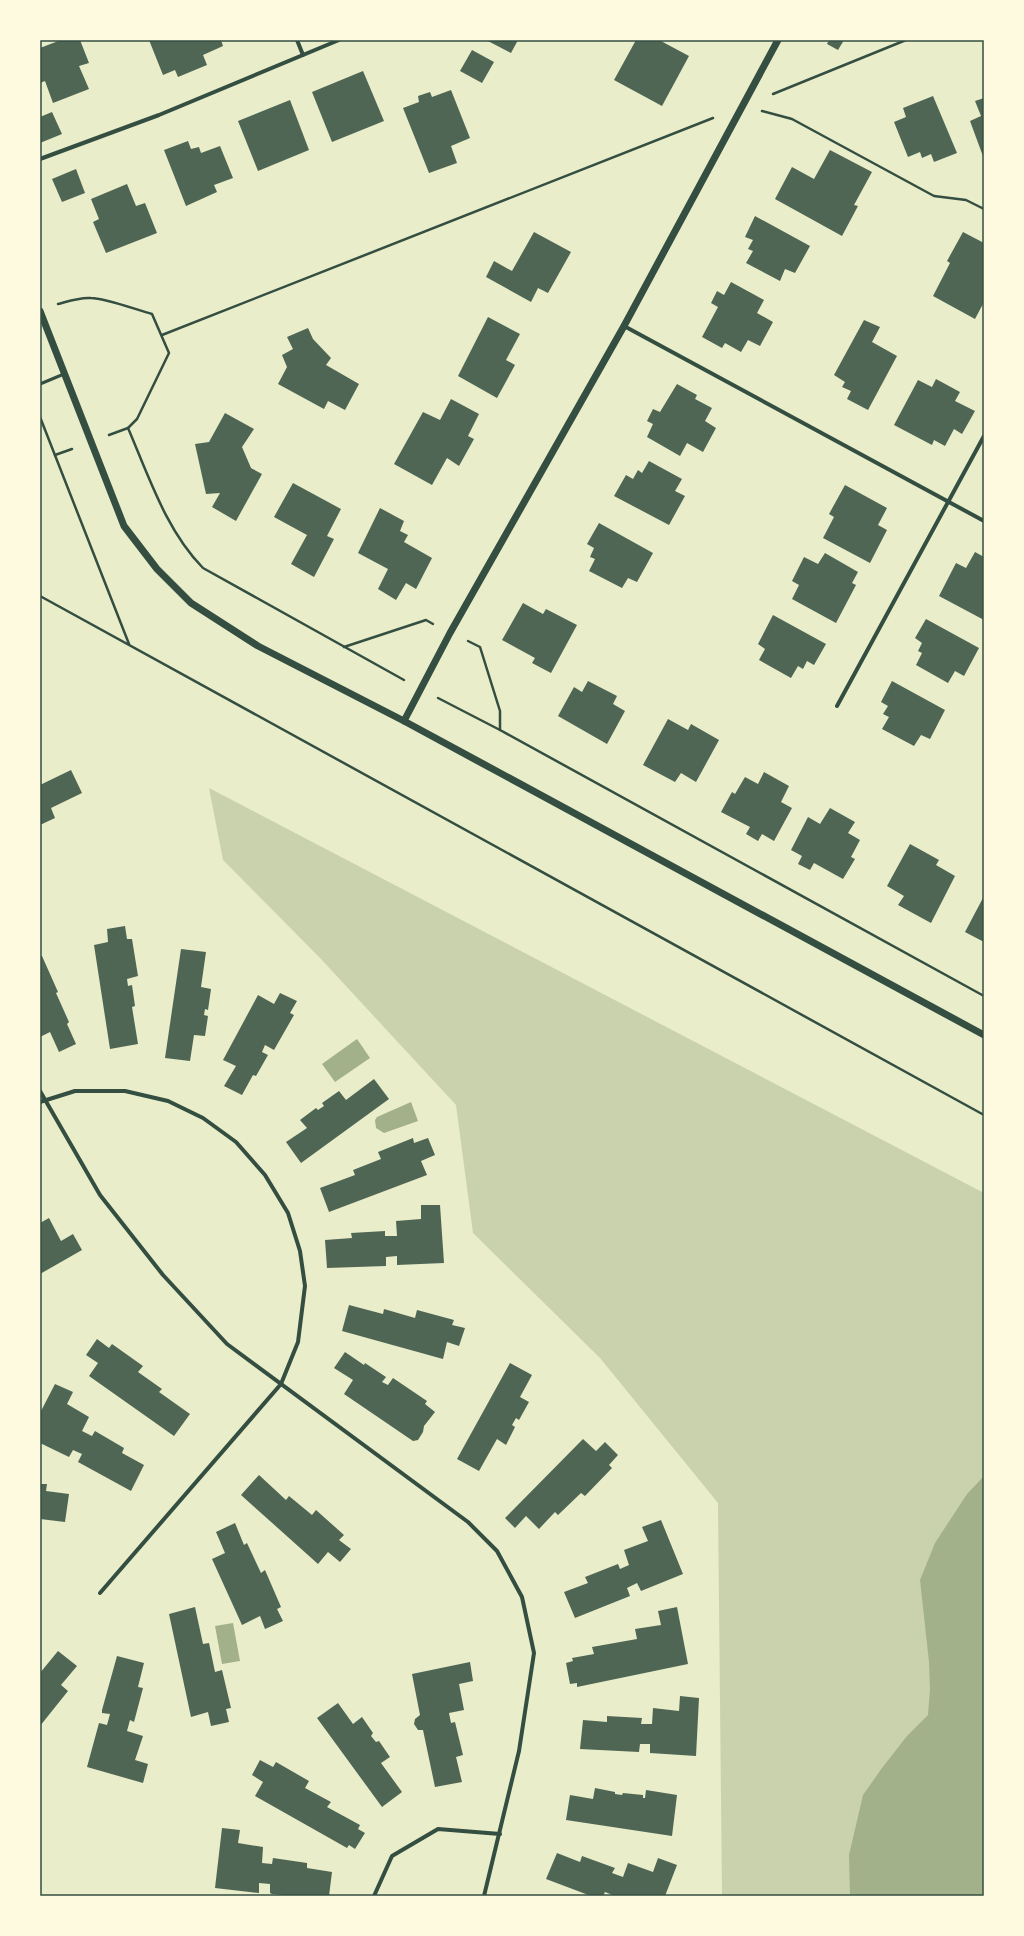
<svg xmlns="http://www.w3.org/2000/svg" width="1024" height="1936" viewBox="0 0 1024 1936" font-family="'Sofia Sans Condensed',sans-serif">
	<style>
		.green { fill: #cad2ad }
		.water { fill: #a3b18a }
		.building { fill: #4f6655 }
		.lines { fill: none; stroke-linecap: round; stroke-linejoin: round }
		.path { stroke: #344e41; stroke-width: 2.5 }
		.service { stroke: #344e41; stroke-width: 3 }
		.minor { stroke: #344e41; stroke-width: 4 }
		.tertiary { stroke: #344e41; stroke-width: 7 }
		.neatline { fill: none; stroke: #344e41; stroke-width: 1.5 }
	</style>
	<rect width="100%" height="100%" fill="#e9edc9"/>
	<path class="green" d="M 209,788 L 984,1193 L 984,1896 L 722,1896 L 718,1503 L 600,1358 L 473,1233 L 456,1105 L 321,959 L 223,860 Z"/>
	<g class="water">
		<path d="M 357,1039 L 370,1058 L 335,1082 L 322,1064 Z"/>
		<path d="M 411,1102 L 418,1121 L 384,1133 L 376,1128 L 375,1120 L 377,1117 Z"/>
		<path d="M 984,1476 L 984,1896 L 850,1896 L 849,1855 L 863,1795 L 882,1768 L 907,1736 L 928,1715 L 930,1689 L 929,1662 L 920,1580 L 935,1543 L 967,1494 Z"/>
		<path d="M 233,1623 L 240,1661 L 222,1664 L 215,1626 Z"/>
	</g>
	<g class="building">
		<path d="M 61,40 L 80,40 L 89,63 L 79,66 L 89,89 L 53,103 L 45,81 L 40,83 L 40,48 Z"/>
		<path d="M 149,40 L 221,40 L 223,46 L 203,55 L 207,65 L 178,77 L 175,70 L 163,75 Z"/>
		<path d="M 486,40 L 518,40 L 511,53 Z"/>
		<path d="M 636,40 L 659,40 L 689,56 L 662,106 L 614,80 Z"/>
		<path d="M 829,40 L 844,40 L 838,50 L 827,44 Z"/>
		<path d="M 472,50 L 494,62 L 482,83 L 460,71 Z"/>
		<path d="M 363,71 L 384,121 L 332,142 L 312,92 Z"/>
		<path d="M 451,90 L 470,138 L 451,146 L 457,163 L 429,173 L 403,108 L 419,102 L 418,96 L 430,92 L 432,97 Z"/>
		<path d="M 933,96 L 957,153 L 934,162 L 931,154 L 922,158 L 920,152 L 908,157 L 894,122 L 906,117 L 903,108 Z"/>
		<path d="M 984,98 L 984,159 L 970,121 L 981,116 L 975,101 Z"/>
		<path d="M 290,100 L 309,150 L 258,171 L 238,121 Z"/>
		<path d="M 52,112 L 62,134 L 40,143 L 40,117 Z"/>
		<path d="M 188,141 L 191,149 L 199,147 L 201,153 L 220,146 L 233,178 L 214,185 L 217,192 L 186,206 L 164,150 Z"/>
		<path d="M 830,150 L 872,172 L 854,205 L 858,206 L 842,236 L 775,199 L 792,167 L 814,179 Z"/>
		<path d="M 76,169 L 85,193 L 62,202 L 52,179 Z"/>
		<path d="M 127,184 L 136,206 L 145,203 L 157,233 L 106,253 L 93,222 L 99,219 L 91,199 Z"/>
		<path d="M 755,216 L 810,246 L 795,273 L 785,269 L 780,281 L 746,263 L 753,251 L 748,249 L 753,240 L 745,237 Z"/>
		<path d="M 534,232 L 571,252 L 548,293 L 538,288 L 531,302 L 486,277 L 494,261 L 512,271 Z"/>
		<path d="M 963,232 L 984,243 L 984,302 L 975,319 L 933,296 L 950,263 L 947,261 Z"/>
		<path d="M 731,282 L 764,300 L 757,313 L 773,322 L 760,346 L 748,340 L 741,352 L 725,343 L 722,348 L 702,337 L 718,307 L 711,303 L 717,291 L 724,295 Z"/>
		<path d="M 488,317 L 520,334 L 506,360 L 515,365 L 497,398 L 458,376 Z"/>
		<path d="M 864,320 L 880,327 L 872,342 L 897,356 L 868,410 L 847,399 L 851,391 L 842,387 L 845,382 L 834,375 Z"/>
		<path d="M 308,328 L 313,339 L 331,358 L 326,365 L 359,384 L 345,410 L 328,401 L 324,409 L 278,384 L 287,367 L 282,355 L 293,349 L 287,337 Z"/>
		<path d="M 936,379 L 960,392 L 955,401 L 975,411 L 962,434 L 954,429 L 945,446 L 934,440 L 932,445 L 894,425 L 918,380 L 932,387 Z"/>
		<path d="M 677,384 L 697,395 L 695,399 L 712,408 L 705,421 L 716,428 L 703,452 L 687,443 L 680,456 L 647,437 L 653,424 L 647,421 L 653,409 L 660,412 Z"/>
		<path d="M 451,399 L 479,414 L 468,436 L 474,439 L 459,466 L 447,458 L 432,485 L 394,464 L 423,412 L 440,420 Z"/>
		<path d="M 225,413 L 254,429 L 242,447 L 251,468 L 262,474 L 236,521 L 212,507 L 220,493 L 206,494 L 195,444 L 209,442 Z"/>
		<path d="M 649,461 L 682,479 L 675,491 L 685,496 L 669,525 L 614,496 L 626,475 L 633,479 L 638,470 L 642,473 Z"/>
		<path d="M 293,483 L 341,509 L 327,536 L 334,539 L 314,577 L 291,564 L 307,535 L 274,517 Z"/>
		<path d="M 845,485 L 887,508 L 878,525 L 887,530 L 870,563 L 823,538 L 834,517 L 829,514 Z"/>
		<path d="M 380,508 L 404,521 L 400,531 L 408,535 L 404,542 L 432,558 L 416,589 L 406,583 L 396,600 L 378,589 L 388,569 L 358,553 Z"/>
		<path d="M 599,523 L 653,553 L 637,582 L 628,578 L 622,588 L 589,571 L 595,559 L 590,557 L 594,548 L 587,544 Z"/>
		<path d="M 975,552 L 984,557 L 984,620 L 939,596 L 956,563 L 966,568 Z"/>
		<path d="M 825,553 L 858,572 L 852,583 L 856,585 L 836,623 L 792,599 L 799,585 L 792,581 L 804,557 L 818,564 Z"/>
		<path d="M 523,603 L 543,614 L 546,609 L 577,625 L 551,673 L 532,663 L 535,658 L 502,640 Z"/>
		<path d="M 773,615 L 826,644 L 814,665 L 807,661 L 803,669 L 798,666 L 791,678 L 759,660 L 765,649 L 758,644 Z"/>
		<path d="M 926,619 L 979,648 L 964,676 L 955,671 L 948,683 L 916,665 L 922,653 L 918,651 L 922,643 L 915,638 Z"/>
		<path d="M 588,681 L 617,696 L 613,704 L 625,711 L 607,744 L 558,716 L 574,687 L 582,692 Z"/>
		<path d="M 892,681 L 945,710 L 930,739 L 921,735 L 914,746 L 882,729 L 889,717 L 883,714 L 888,706 L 881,702 Z"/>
		<path d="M 668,719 L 688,730 L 691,724 L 719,740 L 696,782 L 681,773 L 675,782 L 643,765 Z"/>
		<path d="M 71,770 L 82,793 L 51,808 L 55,818 L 40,825 L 40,785 Z"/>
		<path d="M 764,772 L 789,786 L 781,802 L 792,808 L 774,841 L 762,834 L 758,841 L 746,834 L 750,827 L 721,812 L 732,792 L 735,794 L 745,777 L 758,784 Z"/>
		<path d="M 830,808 L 855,822 L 848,833 L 860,840 L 851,857 L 855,859 L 843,879 L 814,863 L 810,870 L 798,864 L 802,856 L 791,850 L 808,817 L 820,824 Z"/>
		<path d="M 910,844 L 939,860 L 936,865 L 955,876 L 931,923 L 898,905 L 904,896 L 887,886 Z"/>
		<path d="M 984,896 L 984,942 L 965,932 Z"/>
		<path d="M 125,926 L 127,939 L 132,939 L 138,976 L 127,979 L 128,986 L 132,985 L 135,1006 L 132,1007 L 138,1044 L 110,1049 L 94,945 L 108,942 L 107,929 Z"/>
		<path d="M 181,949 L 206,952 L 201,987 L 211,989 L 208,1010 L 205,1009 L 204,1015 L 208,1016 L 205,1036 L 194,1035 L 190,1061 L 165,1058 Z"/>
		<path d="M 40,956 L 42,956 L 58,992 L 56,993 L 69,1022 L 67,1024 L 76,1044 L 59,1052 L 50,1032 L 40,1037 Z"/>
		<path d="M 280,993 L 297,1001 L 290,1013 L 294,1015 L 274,1050 L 265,1045 L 262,1052 L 268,1055 L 256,1076 L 253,1075 L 242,1095 L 224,1086 L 236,1066 L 223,1060 L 258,995 L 274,1004 Z"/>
		<path d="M 374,1079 L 389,1099 L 301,1163 L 286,1142 L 307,1128 L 300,1120 L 316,1108 L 318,1110 L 324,1106 L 322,1103 L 339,1091 L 346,1100 Z"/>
		<path d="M 413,1138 L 414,1143 L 428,1138 L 435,1155 L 421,1161 L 427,1175 L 329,1212 L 320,1188 L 355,1175 L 353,1170 L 381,1159 L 378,1152 Z"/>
		<path d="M 421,1205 L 440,1205 L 444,1263 L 397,1265 L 397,1256 L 386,1257 L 386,1266 L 327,1268 L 325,1240 L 352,1238 L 351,1233 L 385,1231 L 385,1236 L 397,1236 L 396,1221 L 421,1219 Z"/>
		<path d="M 49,1218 L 61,1241 L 73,1234 L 82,1250 L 40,1274 L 40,1223 Z"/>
		<path d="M 349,1305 L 383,1314 L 384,1309 L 415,1318 L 417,1310 L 454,1320 L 452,1325 L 465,1328 L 459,1346 L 447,1342 L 443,1359 L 342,1331 Z"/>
		<path d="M 97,1339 L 109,1348 L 112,1344 L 143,1366 L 138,1372 L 162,1389 L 159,1392 L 190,1414 L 174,1436 L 89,1376 L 98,1363 L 86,1355 Z"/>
		<path d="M 345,1352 L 364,1365 L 365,1363 L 386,1377 L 382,1382 L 388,1385 L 393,1378 L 427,1401 L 425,1404 L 435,1412 L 424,1426 L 423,1432 L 418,1440 L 413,1441 L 344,1394 L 353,1380 L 334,1368 Z"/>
		<path d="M 510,1363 L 532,1375 L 520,1397 L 529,1402 L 519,1420 L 516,1418 L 512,1425 L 515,1427 L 506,1445 L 497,1439 L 479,1471 L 457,1459 Z"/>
		<path d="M 55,1384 L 73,1392 L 67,1404 L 89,1417 L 82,1431 L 92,1436 L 95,1431 L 124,1448 L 122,1453 L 144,1465 L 131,1491 L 78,1462 L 82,1454 L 73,1450 L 69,1457 L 40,1443 L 40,1413 Z"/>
		<path d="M 583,1439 L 596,1451 L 605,1442 L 618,1455 L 609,1465 L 612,1468 L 585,1496 L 581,1493 L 558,1515 L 555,1512 L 539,1529 L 526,1516 L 515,1528 L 505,1518 Z"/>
		<path d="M 259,1475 L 286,1500 L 289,1496 L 312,1515 L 316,1510 L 344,1535 L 339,1540 L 351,1549 L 340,1562 L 328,1552 L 318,1564 L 241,1495 Z"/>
		<path d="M 40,1484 L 47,1484 L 46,1491 L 69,1494 L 65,1522 L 40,1519 Z"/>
		<path d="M 661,1520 L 683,1574 L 641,1591 L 637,1583 L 627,1588 L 630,1596 L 575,1618 L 564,1592 L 588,1583 L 585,1577 L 618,1564 L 620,1569 L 629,1565 L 624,1550 L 648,1541 L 642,1527 Z"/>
		<path d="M 235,1523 L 244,1545 L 247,1543 L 261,1573 L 265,1570 L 281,1607 L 277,1609 L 283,1621 L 265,1629 L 260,1616 L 242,1625 L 212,1559 L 225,1553 L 216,1532 Z"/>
		<path d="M 195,1607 L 203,1644 L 209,1643 L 215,1672 L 222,1670 L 231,1708 L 226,1709 L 229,1722 L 211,1726 L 208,1712 L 191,1717 L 169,1614 Z"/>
		<path d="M 677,1607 L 688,1664 L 577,1687 L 577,1683 L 570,1684 L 566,1663 L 573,1661 L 572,1658 L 594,1654 L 592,1647 L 637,1639 L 635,1629 L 661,1625 L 658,1611 Z"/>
		<path d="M 58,1651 L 77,1666 L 61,1685 L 68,1691 L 40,1726 L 40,1673 Z"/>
		<path d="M 117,1656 L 144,1663 L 138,1687 L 143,1688 L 134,1722 L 130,1720 L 127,1731 L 143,1736 L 135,1760 L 148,1764 L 143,1783 L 87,1767 L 99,1723 L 107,1725 L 110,1714 L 102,1713 L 102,1710 Z"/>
		<path d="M 470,1662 L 473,1681 L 459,1684 L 464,1710 L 449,1713 L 451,1723 L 455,1722 L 463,1755 L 456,1757 L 462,1782 L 435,1787 L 423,1730 L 418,1730 L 414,1724 L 415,1719 L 420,1715 L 412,1674 Z"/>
		<path d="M 680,1696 L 699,1698 L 696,1756 L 650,1753 L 650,1744 L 640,1744 L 639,1752 L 580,1749 L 583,1720 L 607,1722 L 607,1716 L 642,1718 L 641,1724 L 652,1724 L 653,1708 L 679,1711 Z"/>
		<path d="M 338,1703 L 353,1724 L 362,1717 L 373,1733 L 371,1736 L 376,1742 L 379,1741 L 390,1757 L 381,1763 L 402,1792 L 382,1807 L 317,1718 Z"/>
		<path d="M 260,1760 L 273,1767 L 276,1762 L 309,1781 L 305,1788 L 331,1802 L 327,1807 L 360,1825 L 358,1829 L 365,1833 L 355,1849 L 349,1845 L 347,1848 L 255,1796 L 263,1782 L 252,1775 Z"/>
		<path d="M 595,1788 L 615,1792 L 615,1794 L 622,1795 L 623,1793 L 643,1795 L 643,1798 L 645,1798 L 646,1790 L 677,1795 L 672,1836 L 566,1820 L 570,1795 L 593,1799 Z"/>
		<path d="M 222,1828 L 240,1830 L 238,1843 L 263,1847 L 262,1863 L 272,1864 L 273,1858 L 307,1863 L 307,1868 L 332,1872 L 329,1896 L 294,1896 L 272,1894 L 270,1893 L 270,1884 L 259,1883 L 259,1893 L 215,1888 Z"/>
		<path d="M 557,1853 L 580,1862 L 582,1856 L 615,1868 L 612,1873 L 623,1877 L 628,1863 L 653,1872 L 658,1858 L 677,1865 L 665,1896 L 615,1896 L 605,1892 L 603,1896 L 591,1896 L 546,1879 Z"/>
	</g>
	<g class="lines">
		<g class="path">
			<path d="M 773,94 L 906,40"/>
			<path d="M 762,111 L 792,119 L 934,196 L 966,200 L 984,209"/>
			<path d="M 58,304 C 69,301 80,297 91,298 C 105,298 137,310 152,314 L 169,353 L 137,419 L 128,428 L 109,435"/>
			<path d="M 162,335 L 713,118"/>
			<path d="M 40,417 L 129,644"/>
			<path d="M 128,428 C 149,477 166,530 203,568 L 404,680"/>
			<path d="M 55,455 L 72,449"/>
			<path d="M 40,596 L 984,1115"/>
			<path d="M 468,641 L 480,647 L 500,711 L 500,730"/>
			<path d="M 344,647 L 426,620 L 433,624"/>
			<path d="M 438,698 L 500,730 L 984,996"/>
		</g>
		<path class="service" d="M 40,384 L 64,374"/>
		<g class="minor">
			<path d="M 297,40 L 303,55"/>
			<path d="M 40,159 L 159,115 L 339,40"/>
			<path d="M 624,326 L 984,521"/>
			<path d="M 837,706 L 984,436"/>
			<path d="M 40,1091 L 100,1195 L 163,1275 L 227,1344 L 468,1522 L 497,1551 L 522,1597 L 534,1653 L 519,1751 L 484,1896"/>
			<path d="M 40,1102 L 75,1091 L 125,1091 L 168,1101 L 203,1118 L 236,1142 L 265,1175 L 288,1213 L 300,1251 L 305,1286 L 298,1342 L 281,1384 L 100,1593"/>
			<path d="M 374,1896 L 392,1856 L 438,1829 L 500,1834"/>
		</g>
		<g class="tertiary">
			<path d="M 40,311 L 124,526 L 157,569 L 191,603 L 258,646 L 404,721 L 984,1035"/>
			<path d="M 404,721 L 450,633 L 624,326 L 778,40"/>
		</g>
	</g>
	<rect width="1024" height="1936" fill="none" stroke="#fefae0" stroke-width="82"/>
	<rect x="41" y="41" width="942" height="1854" class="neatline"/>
</svg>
